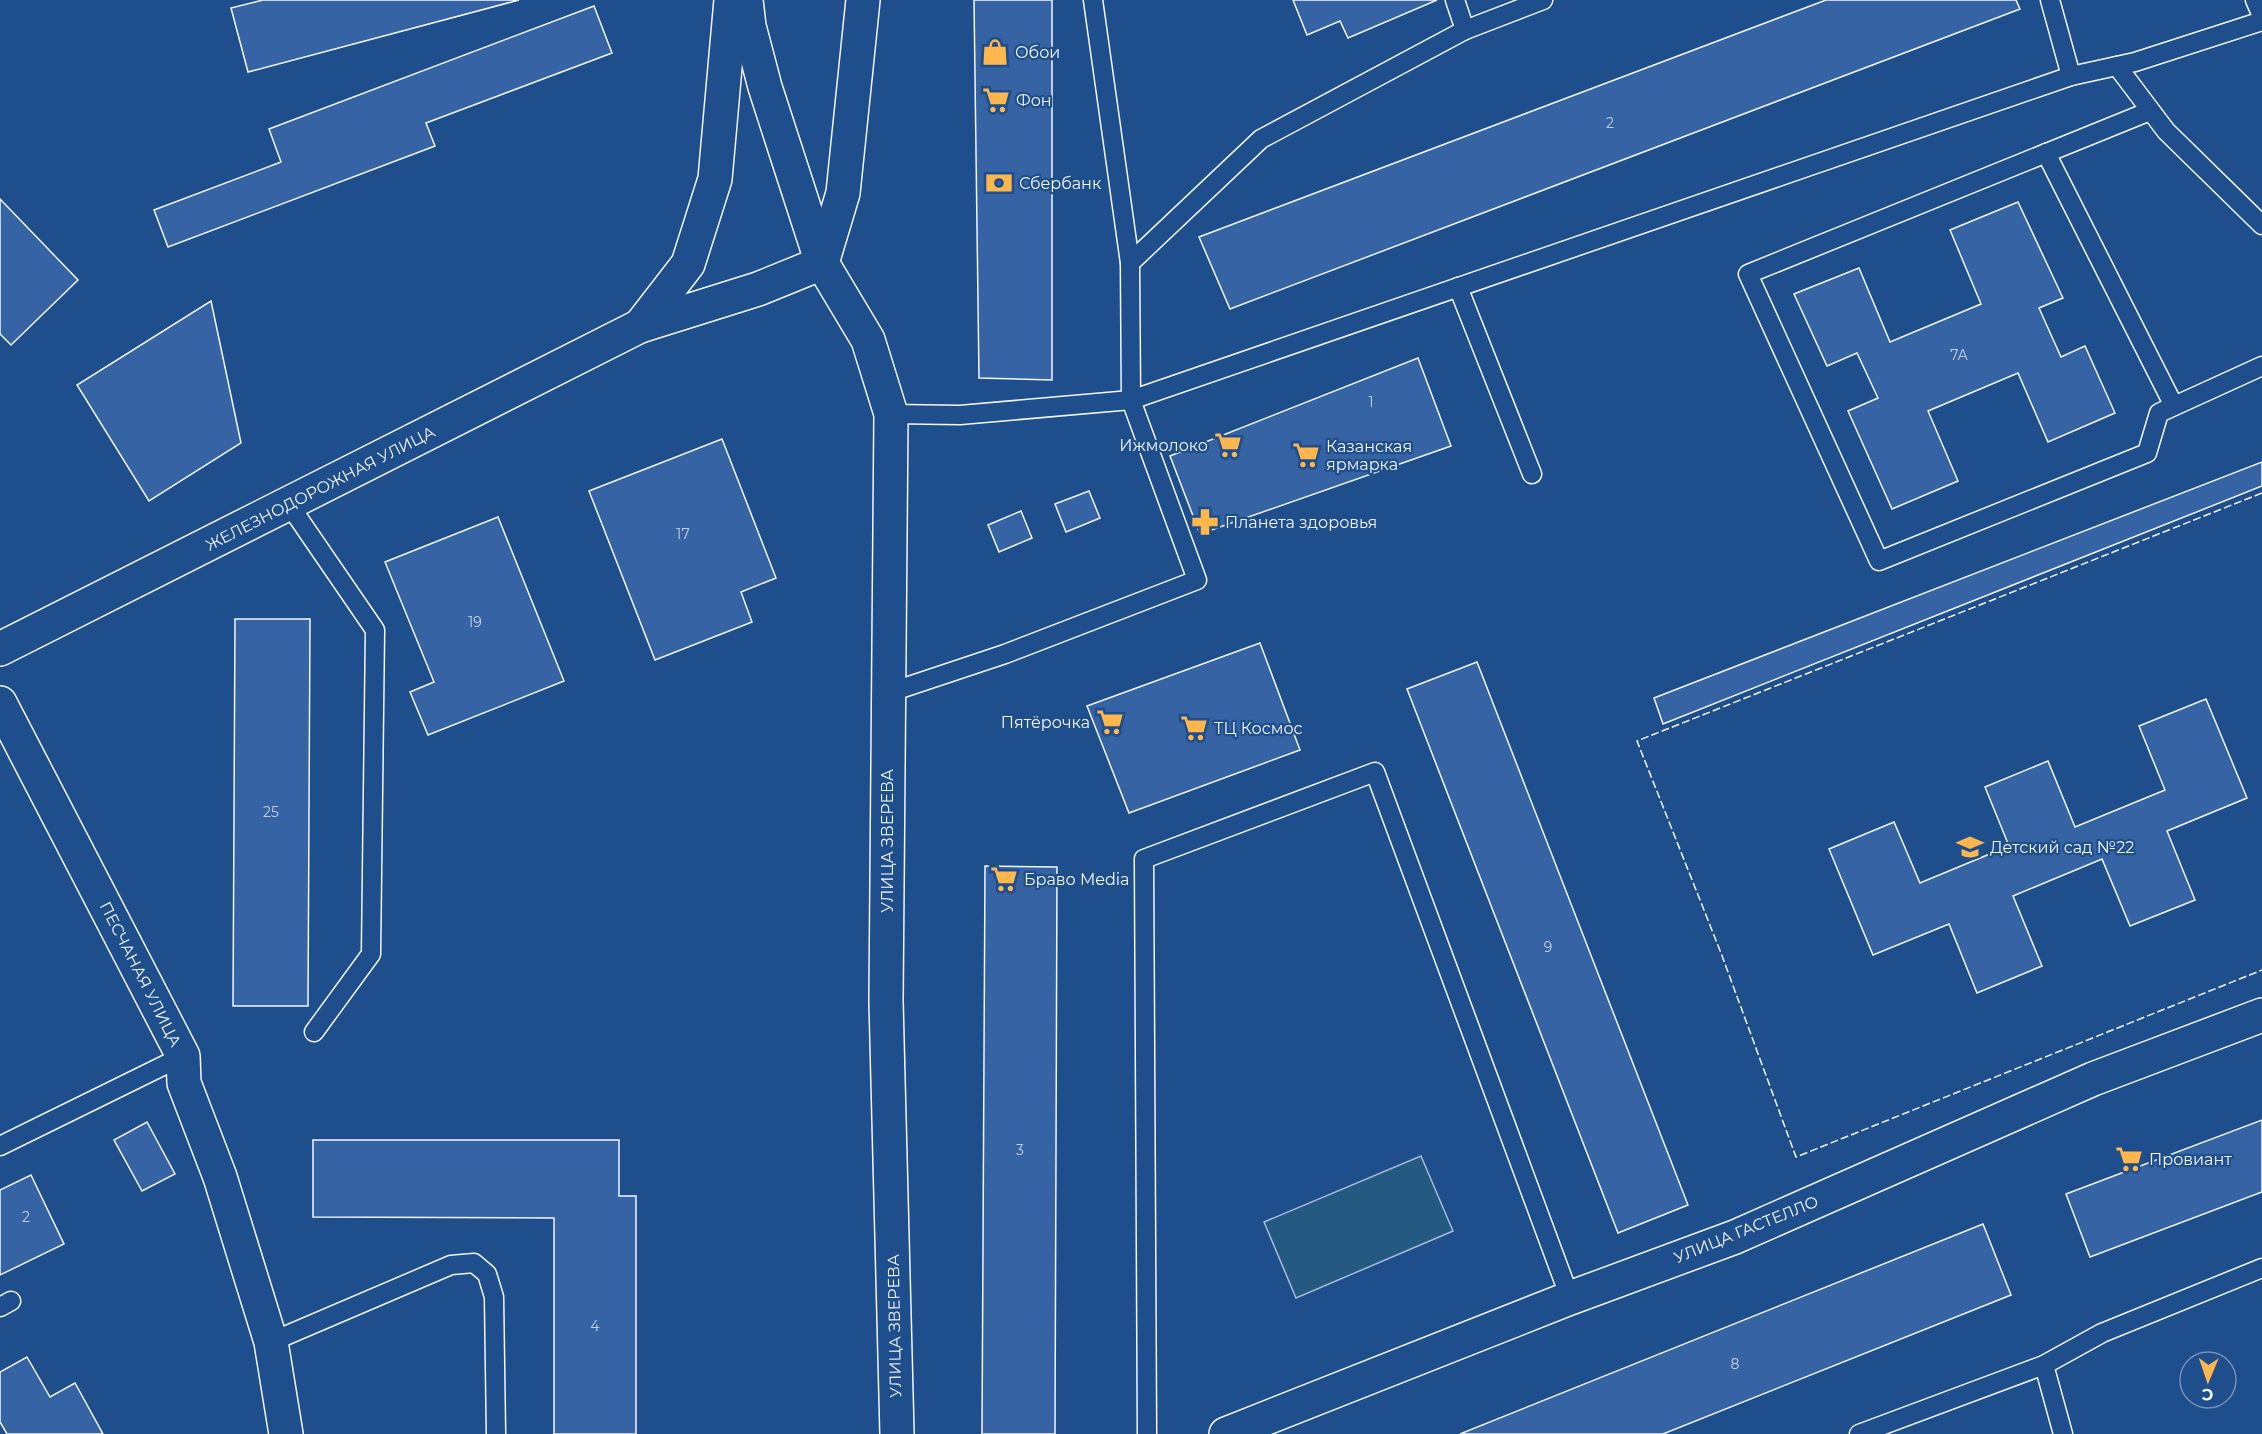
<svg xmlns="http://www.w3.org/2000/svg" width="2262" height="1434" viewBox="0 0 2262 1434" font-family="Montserrat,sans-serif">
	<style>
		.green { fill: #245a82; stroke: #a8bbd7; stroke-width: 1.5 }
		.building { fill: #3563a3; stroke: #f2f6ff; stroke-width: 1.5 }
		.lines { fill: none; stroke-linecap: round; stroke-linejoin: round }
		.service-casing { stroke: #f2f6ff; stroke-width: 21 }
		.minor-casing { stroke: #f2f6ff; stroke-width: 36 }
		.secondary-casing { stroke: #f2f6ff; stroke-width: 36 }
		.service { stroke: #1f4e8c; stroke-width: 18 }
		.minor { stroke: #1f4e8c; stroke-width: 33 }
		.secondary { stroke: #1f4e8c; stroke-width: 33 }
		.fence { stroke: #f2f6ff; stroke-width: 1.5; stroke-dasharray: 8 3; stroke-linecap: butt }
		.labels { text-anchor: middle; stroke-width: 4.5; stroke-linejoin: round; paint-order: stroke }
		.number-label { font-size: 14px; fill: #c3d1e8 }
		.poi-label { font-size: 16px; fill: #f2f6ff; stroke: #1f4e8c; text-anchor: start }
		.street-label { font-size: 16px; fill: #f2f6ff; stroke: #1f4e8c }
	</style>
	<rect width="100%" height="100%" fill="#1f4e8c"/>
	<path class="green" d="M 1421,1156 L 1453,1231 L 1296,1298 L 1264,1222 Z"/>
	<g class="building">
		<path d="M 263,0 L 519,0 L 248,72 L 231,8 Z"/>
		<path d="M 974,0 L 1052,0 L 1052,380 L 979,378 Z"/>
		<path d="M 1293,0 L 1437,0 L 1348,38 L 1340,21 L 1307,35 Z"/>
		<path d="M 1826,0 L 2016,0 L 2020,9 L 1230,309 L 1199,237 Z"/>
		<path d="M 594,6 L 612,53 L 426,123 L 435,146 L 168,247 L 154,210 L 281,162 L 269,129 Z"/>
		<path d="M 0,199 L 78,280 L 11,345 L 0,334 Z"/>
		<path d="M 2018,202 L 2063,298 L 2039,308 L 2061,357 L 2085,346 L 2115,413 L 2048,442 L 2018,373 L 1928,411 L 1958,481 L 1892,509 L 1848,411 L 1878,398 L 1857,353 L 1827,366 L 1794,294 L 1859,268 L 1890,342 L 1981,304 L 1950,230 Z"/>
		<path d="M 211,301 L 241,443 L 149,501 L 77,385 Z"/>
		<path d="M 1418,358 L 1451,446 L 1200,534 L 1170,456 Z"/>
		<path d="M 722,439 L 776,578 L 741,592 L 752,622 L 655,660 L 589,491 Z"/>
		<path d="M 2262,462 L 2262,486 L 1663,724 L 1654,698 Z"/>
		<path d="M 1089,491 L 1100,518 L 1066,532 L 1055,504 Z"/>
		<path d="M 1021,511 L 1032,538 L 999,552 L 988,525 Z"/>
		<path d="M 498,517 L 564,681 L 428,735 L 410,692 L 434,682 L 385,562 Z"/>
		<path d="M 235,619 L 310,619 L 308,1006 L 233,1006 Z"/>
		<path d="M 1260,643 L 1300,750 L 1129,813 L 1087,706 Z"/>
		<path d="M 1477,662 L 1688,1205 L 1618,1233 L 1407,689 Z"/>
		<path d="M 2206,699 L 2247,798 L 2167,831 L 2195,900 L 2130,926 L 2102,859 L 2013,896 L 2042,966 L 1977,993 L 1949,924 L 1873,955 L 1829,849 L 1894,822 L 1920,883 L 2009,846 L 1985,787 L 2048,761 L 2075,827 L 2165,790 L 2139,726 Z"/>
		<path d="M 985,866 L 1057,867 L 1055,1434 L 982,1434 Z"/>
		<path d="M 2262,1120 L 2262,1192 L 2090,1257 L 2066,1194 Z"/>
		<path d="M 147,1122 L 175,1174 L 142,1191 L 114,1140 Z"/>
		<path d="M 313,1140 L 619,1140 L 619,1196 L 636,1196 L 636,1434 L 554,1434 L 554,1218 L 313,1217 Z"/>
		<path d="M 31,1175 L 64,1244 L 0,1275 L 0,1190 Z"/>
		<path d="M 1983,1224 L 2011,1295 L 1663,1434 L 1460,1434 Z"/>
		<path d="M 27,1357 L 50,1397 L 75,1383 L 103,1434 L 7,1434 L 0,1422 L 0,1372 Z"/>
	</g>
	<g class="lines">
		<defs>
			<g id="service">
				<path d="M 1455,0 L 1465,30"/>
				<path d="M 2050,0 L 2071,76"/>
				<path d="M 2255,0 L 2262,16"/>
				<path d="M 2117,66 L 2166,131 L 2262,225"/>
				<path d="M 2150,111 L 1748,274 L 1879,561 L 2147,453 L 2159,413 L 2262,366"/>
				<path d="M 2046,153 L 2174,406"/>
				<path d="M 1130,263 L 1261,139 L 1465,30 L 1543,0"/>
				<path d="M 1458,287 L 1532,474"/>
				<path d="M 891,414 L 960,415 L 1131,400 L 2071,76 L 2135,62 L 2262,21"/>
				<path d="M 288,503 L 375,630 L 371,954 L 314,1032"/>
				<path d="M 888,693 L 1005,654 L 1197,580 L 1131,400 L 1130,263 L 1093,0"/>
				<path d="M 0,1146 L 183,1056"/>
				<path d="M 0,1307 L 11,1301"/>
				<path d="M 271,1342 L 451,1265 L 474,1263 L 487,1274 L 494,1297 L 496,1434"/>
				<path d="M 2044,1365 L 2063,1434"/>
				<path d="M 1147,1434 L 1144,859 L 1375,772 L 1570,1298"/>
				<path d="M 1859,1434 L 2044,1365 L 2102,1333 L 2262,1268"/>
			</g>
			<g id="minor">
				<path d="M 0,703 L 183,1056 L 184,1083 L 220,1177 L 271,1342 L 286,1434"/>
				<path d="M 1226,1434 L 1570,1298 L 1735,1237 L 2093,1079 L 2262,1015"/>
			</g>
			<g id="secondary">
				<path d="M 746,0 L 749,26 L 765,87 L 822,263 L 868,340 L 891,414 L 886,1001 L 897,1434"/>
				<path d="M 822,263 L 843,193 L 863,0"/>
				<path d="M 640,326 L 688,264 L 715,179 L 731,0"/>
				<path d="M 0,649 L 640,326 L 758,289 L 822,263"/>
			</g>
		</defs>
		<use href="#service" class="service-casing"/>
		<use href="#minor" class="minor-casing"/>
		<use href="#secondary" class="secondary-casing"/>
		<use href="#service" class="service"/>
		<use href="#minor" class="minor"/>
		<use href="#secondary" class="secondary"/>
		<path class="fence" d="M 2262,493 L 1637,741 L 1721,953 L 1796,1157 L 2262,970"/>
	</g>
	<defs>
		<symbol id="shop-bare" viewBox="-9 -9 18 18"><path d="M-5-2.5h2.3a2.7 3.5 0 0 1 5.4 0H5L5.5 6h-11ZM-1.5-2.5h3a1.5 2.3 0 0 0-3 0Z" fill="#ffb74d" stroke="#1f4e8c" stroke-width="2.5" paint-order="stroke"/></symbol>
		<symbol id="supermarket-bare" viewBox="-9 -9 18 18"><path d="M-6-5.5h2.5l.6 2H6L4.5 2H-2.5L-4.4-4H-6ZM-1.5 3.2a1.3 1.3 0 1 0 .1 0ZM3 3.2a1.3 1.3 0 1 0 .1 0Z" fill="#ffb74d" stroke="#1f4e8c" stroke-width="2.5" paint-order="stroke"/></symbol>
		<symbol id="bank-bare" viewBox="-9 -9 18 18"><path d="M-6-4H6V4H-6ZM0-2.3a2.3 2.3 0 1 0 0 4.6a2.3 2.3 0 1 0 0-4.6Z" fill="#ffb74d" stroke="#1f4e8c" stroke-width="2.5" paint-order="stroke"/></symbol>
		<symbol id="pharmacy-bare" viewBox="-9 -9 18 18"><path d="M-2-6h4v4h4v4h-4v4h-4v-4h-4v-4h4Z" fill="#ffb74d" stroke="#1f4e8c" stroke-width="2.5" paint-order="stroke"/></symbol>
		<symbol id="school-bare" viewBox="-9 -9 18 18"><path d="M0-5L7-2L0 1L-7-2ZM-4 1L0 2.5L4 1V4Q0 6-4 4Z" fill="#ffb74d" stroke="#1f4e8c" stroke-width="2.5" paint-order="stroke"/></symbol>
	</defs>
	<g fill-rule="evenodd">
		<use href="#shop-bare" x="976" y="33" width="38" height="38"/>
		<use href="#supermarket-bare" x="977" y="81" width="38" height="38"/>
		<use href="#bank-bare" x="980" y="164" width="38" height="38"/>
		<use href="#supermarket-bare" x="1209" y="426" width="38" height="38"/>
		<use href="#supermarket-bare" x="1287" y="436" width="38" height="38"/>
		<use href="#pharmacy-bare" x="1186" y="503" width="38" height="38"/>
		<use href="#supermarket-bare" x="1091" y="703" width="38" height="38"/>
		<use href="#supermarket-bare" x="1175" y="709" width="38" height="38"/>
		<use href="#school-bare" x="1951" y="828" width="38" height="38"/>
		<use href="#supermarket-bare" x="985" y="860" width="38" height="38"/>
		<use href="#supermarket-bare" x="2110" y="1140" width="38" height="38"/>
	</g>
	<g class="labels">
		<g class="number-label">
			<text x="1610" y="128">2</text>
			<text x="1959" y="360">7А</text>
			<text x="1371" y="407">1</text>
			<text x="683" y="539">17</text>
			<text x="475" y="627">19</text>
			<text x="271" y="817">25</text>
			<text x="1548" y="952">9</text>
			<text x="1020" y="1155">3</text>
			<text x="26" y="1222">2</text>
			<text x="595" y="1331">4</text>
			<text x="1735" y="1369">8</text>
		</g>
		<g class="poi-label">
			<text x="1015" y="58">Обои</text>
			<text x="1016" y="106">Фон</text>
			<text x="1019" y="189">Сбербанк</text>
			<text x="1208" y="451" text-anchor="end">Ижмолоко</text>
			<text x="1326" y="452">Казанская<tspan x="1326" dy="18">ярмарка</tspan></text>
			<text x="1225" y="528">Планета здоровья</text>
			<text x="1090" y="728" text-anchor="end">Пятёрочка</text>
			<text x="1214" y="734">ТЦ Космос</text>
			<text x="1990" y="853">Детский сад №22</text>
			<text x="1024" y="885">Браво Media</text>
			<text x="2149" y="1165">Провиант</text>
		</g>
		<g class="street-label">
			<text transform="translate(320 488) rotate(-27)" y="6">ЖЕЛЕЗНОДОРОЖНАЯ УЛИЦА</text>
			<text transform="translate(887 841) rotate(-90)" y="6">УЛИЦА ЗВЕРЕВА</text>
			<text transform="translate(141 974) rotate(63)" y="6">ПЕСЧАНАЯ УЛИЦА</text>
			<text transform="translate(1746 1229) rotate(-22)" y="6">УЛИЦА ГАСТЕЛЛО</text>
			<text transform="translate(894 1326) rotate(-91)" y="6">УЛИЦА ЗВЕРЕВА</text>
		</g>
	</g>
	<g transform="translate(2208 1380) rotate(182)"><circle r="28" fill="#1f4e8c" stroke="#7391ba" stroke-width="1.5"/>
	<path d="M0-4.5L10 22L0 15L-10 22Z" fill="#ffb74d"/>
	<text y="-9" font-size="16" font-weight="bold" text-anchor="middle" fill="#f2f6ff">С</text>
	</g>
</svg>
